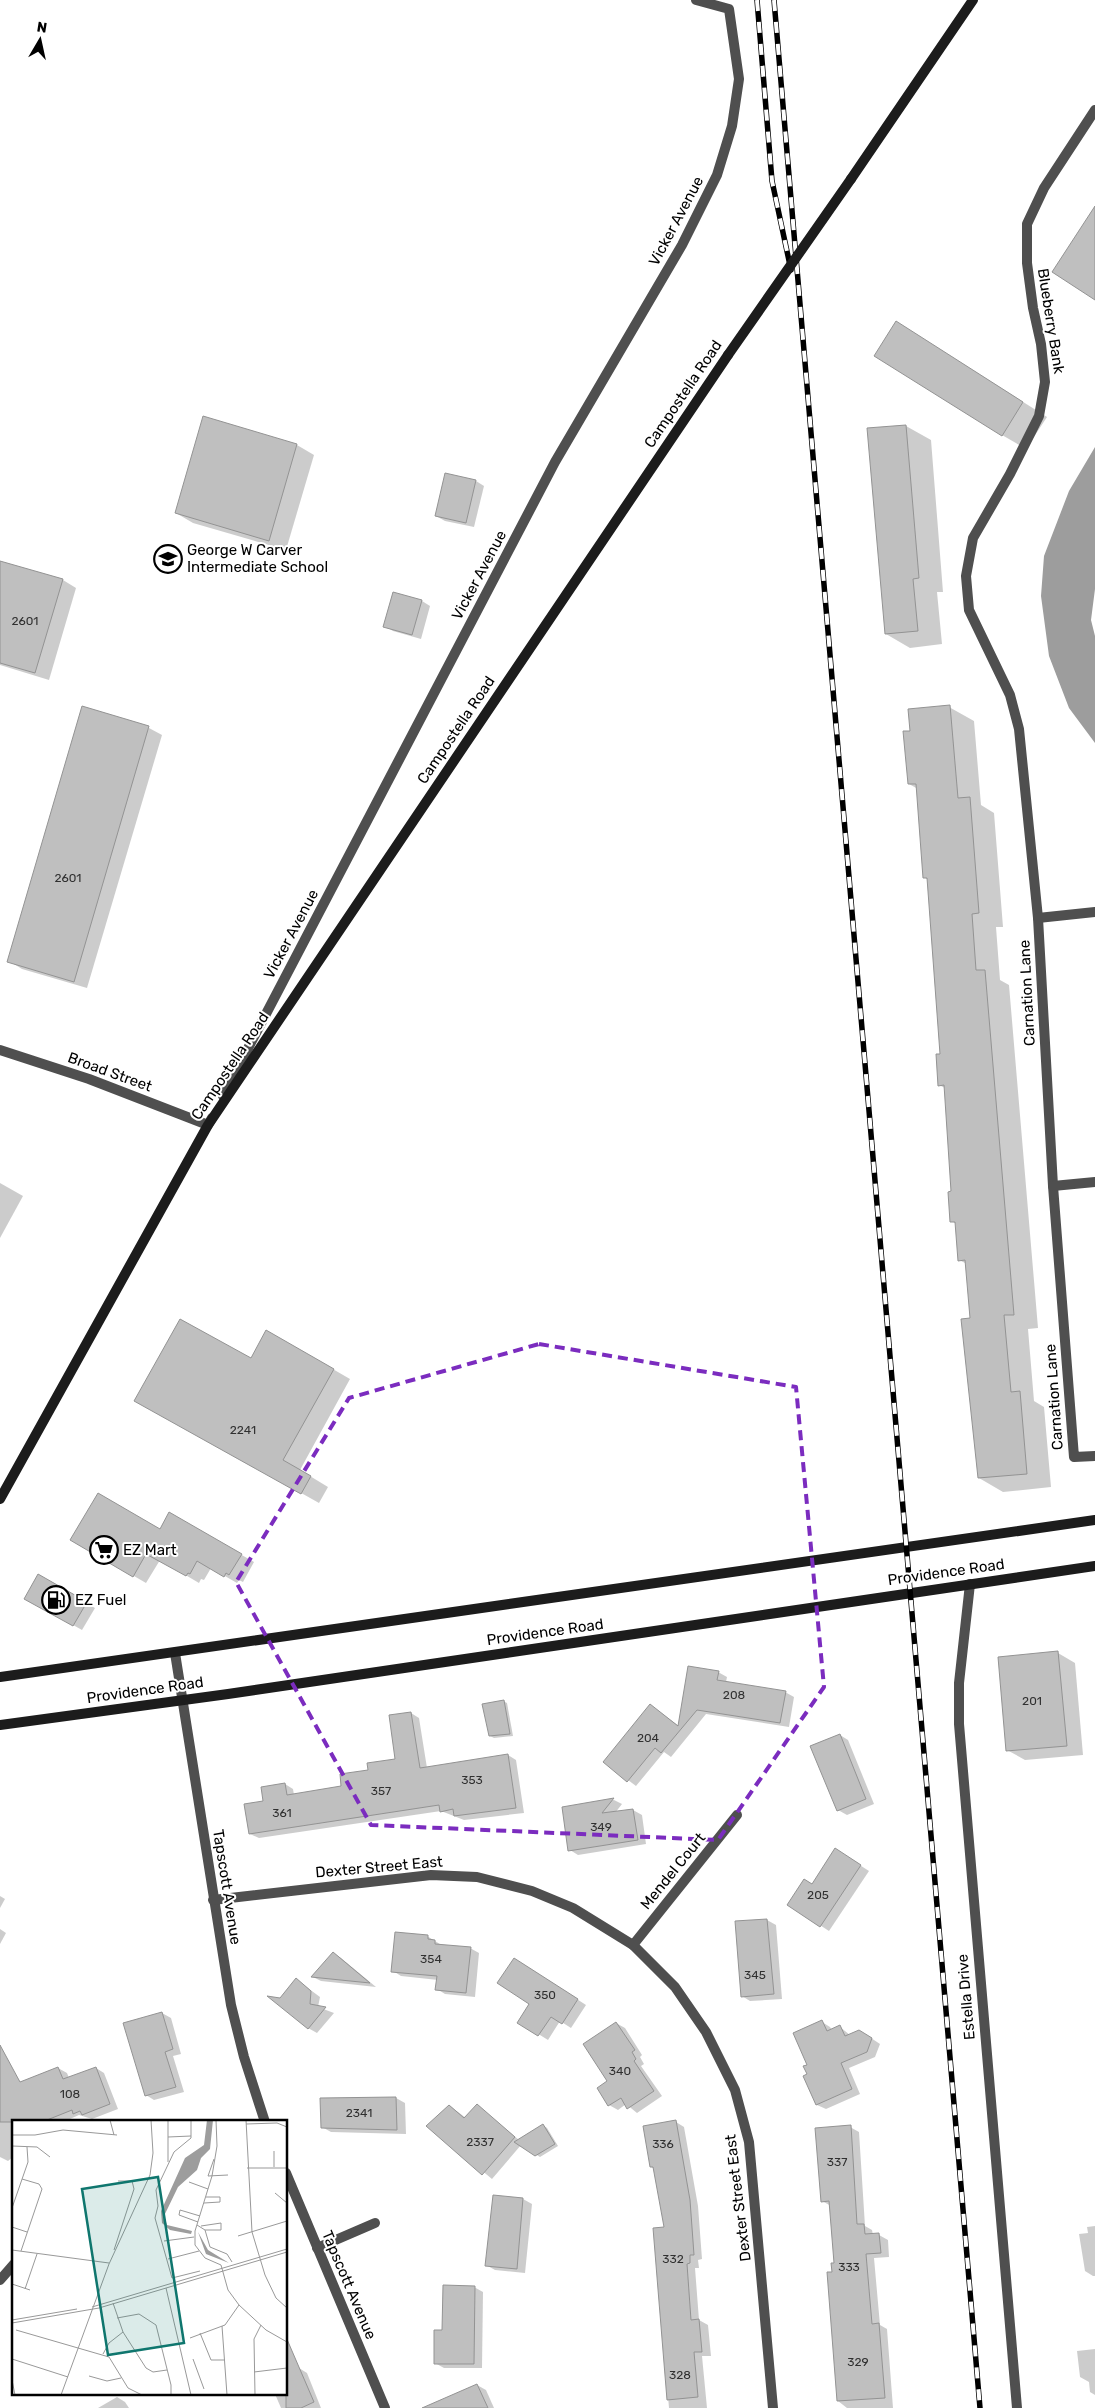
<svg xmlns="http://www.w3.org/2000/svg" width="1095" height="2408" viewBox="0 0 1095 2408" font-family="Rubik,sans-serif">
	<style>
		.water { fill: #9d9d9d }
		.shadow { fill: #0003 }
		.building { fill: #bfbfbf; stroke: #939393 }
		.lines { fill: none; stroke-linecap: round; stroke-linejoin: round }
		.street { stroke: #4f4f4f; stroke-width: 10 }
		.secondary { stroke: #1c1c1c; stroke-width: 10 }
		.rail-casing { stroke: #000; stroke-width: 5.5 }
		.rail { stroke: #fff; stroke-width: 4; stroke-dasharray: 11; stroke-linecap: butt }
		.secondary-bridge { stroke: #1c1c1c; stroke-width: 10 }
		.marked { fill: none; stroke: #7b2cbf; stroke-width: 4; stroke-dasharray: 10 6; stroke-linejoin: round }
		.labels { text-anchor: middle; stroke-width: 4; stroke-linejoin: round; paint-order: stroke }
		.number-label { font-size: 12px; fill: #303030 }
		.street-label { font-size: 15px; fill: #000; stroke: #fff }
		.poi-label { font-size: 15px; fill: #000; stroke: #fff; text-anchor: start }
		.inset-road { fill: none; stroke: #999; stroke-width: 1 }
		.view { fill: #0f766e; fill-opacity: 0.15; stroke: #0f766e; stroke-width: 2.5 }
		.inset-edge { fill: none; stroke: #000; stroke-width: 2.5 }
	</style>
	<rect width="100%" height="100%" fill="#fff"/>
	<path class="water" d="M 1095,447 L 1095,589 L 1091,620 L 1095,636 L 1095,743 L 1069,708 L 1049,656 L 1041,596 L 1044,556 L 1069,491 Z"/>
	<g class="shadow">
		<path d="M 897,323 L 1047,417 L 1026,449 L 1002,435 Z"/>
		<path d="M 204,418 L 297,445 L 314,455 L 286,550 L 193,523 L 176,513 Z"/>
		<path d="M 906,426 L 931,440 L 943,592 L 937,592 L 942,644 L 910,648 L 886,634 L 869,429 Z"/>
		<path d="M 476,481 L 484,486 L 474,527 L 445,521 L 436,516 Z"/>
		<path d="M 0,562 L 63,580 L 76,588 L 49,680 L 0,665 Z"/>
		<path d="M 394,593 L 422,601 L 430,606 L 421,639 L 393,631 L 385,626 Z"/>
		<path d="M 949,707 L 974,721 L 981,805 L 994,813 L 1003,927 L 996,927 L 1000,980 L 1009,985 L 1038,1328 L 1028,1329 L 1034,1401 L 1044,1407 L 1051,1487 L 1003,1492 L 979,1478 L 967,1264 L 959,1260 L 956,1224 L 952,1221 L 952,1192 L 945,1088 L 939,1085 L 941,1055 L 928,880 L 924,877 L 918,789 L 909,784 L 911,732 Z"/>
		<path d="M 149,728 L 162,735 L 87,988 L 22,969 L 9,961 Z"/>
		<path d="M 0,1183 L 23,1196 L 0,1238 Z"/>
		<path d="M 267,1331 L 350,1379 L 300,1470 L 328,1487 L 319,1503 L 153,1410 L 251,1360 Z"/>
		<path d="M 170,1514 L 254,1562 L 243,1582 L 239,1580 L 237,1583 L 211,1568 L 204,1580 L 201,1579 L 199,1583 L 160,1560 L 146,1583 L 72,1540 L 160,1530 Z"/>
		<path d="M 38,1576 L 95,1608 L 82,1630 L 25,1598 Z"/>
		<path d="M 1058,1653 L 1075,1663 L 1083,1755 L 1025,1760 L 1007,1750 Z"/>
		<path d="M 718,1672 L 727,1677 L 726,1682 L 785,1692 L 794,1697 L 789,1727 L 706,1714 L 671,1757 L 664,1752 L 636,1786 L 604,1762 L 650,1705 L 679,1726 Z"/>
		<path d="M 503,1701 L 507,1703 L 513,1736 L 494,1738 L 490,1736 Z"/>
		<path d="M 411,1713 L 419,1718 L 427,1768 L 508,1755 L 516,1760 L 524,1813 L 464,1820 L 441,1811 L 259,1838 L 250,1834 L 265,1802 L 285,1784 L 293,1789 L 294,1795 L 343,1787 L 369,1771 L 396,1760 Z"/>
		<path d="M 840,1735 L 848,1740 L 874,1804 L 847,1815 L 838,1810 Z"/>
		<path d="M 614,1800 L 622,1804 L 615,1813 L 633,1810 L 642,1815 L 646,1844 L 578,1855 L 570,1850 L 563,1808 Z"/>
		<path d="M 844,1855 L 869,1871 L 829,1931 L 789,1905 Z"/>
		<path d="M 0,1896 L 5,1899 L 0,1908 Z"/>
		<path d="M 767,1920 L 776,1925 L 782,1999 L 750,2001 L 742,1996 L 737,1923 Z"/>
		<path d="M 0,1929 L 6,1933 L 0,1944 Z"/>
		<path d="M 427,1936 L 443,1946 L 470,1948 L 479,1953 L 475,1997 L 445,1994 L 437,1989 L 438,1980 L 401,1976 L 393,1971 Z"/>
		<path d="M 333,1953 L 341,1958 L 376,1987 L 321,1981 L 313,1977 Z"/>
		<path d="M 523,1964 L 586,2005 L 571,2028 L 560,2021 L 548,2040 L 519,2022 L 531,2004 Z"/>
		<path d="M 297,1980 L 320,1997 L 318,2007 L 334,2013 L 317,2033 L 308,2028 L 280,1999 Z"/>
		<path d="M 162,2013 L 171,2018 L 181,2054 L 173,2056 L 184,2092 L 154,2100 L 146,2095 Z"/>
		<path d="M 822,2022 L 830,2027 L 832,2030 L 840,2027 L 850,2035 L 868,2036 L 880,2044 L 875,2057 L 849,2068 L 860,2094 L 826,2109 L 817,2105 L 808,2075 L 809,2065 Z"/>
		<path d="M 616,2023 L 625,2028 L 642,2055 L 640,2057 L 644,2064 L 641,2066 L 662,2096 L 637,2113 L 626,2104 L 618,2110 L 609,2105 L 609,2081 Z"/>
		<path d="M 58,2068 L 67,2073 L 69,2078 L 96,2068 L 104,2073 L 118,2109 L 92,2119 L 79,2115 L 63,2122 L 14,2122 L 14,2156 L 8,2161 L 0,2157 L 0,2103 Z"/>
		<path d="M 396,2098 L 405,2103 L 406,2134 L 331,2132 L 322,2127 L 322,2100 Z"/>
		<path d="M 477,2105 L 519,2140 L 543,2125 L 547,2128 L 558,2146 L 540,2157 L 521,2145 L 492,2179 L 428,2126 L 450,2106 L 466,2118 Z"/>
		<path d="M 676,2122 L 684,2127 L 698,2206 L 702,2259 L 698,2260 L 699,2268 L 695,2268 L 699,2320 L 708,2325 L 711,2356 L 702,2356 L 707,2408 L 669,2408 L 654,2229 L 665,2228 L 654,2168 L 651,2167 Z"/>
		<path d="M 850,2127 L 859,2132 L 865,2226 L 872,2230 L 873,2235 L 879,2235 L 888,2240 L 889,2257 L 874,2258 L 880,2325 L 887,2329 L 893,2408 L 847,2408 L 838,2401 L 833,2273 L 835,2264 L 831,2206 L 822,2201 Z"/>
		<path d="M 494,2196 L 523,2199 L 532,2204 L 525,2273 L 495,2270 L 486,2265 Z"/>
		<path d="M 1095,2226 L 1095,2276 L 1093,2276 L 1085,2271 L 1079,2234 L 1088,2233 L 1087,2227 Z"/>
		<path d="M 474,2287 L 483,2292 L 482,2368 L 444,2368 L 435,2363 L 443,2331 Z"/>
		<path d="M 1095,2349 L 1095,2395 L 1090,2392 L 1089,2382 L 1080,2377 L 1077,2351 Z"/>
		<path d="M 299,2368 L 307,2373 L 321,2408 L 281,2408 L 275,2394 L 286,2394 Z"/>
		<path d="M 477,2385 L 486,2390 L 494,2408 L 457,2408 Z"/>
		<path d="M 117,2397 L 125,2402 L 129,2408 L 98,2408 Z"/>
	</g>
	<g class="building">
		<path d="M 1095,206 L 1095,300 L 1052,272 Z"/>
		<path d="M 896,321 L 1023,402 L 1002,436 L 874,356 Z"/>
		<path d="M 203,416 L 297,444 L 269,541 L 175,513 Z"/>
		<path d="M 906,425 L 919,578 L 913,579 L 918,631 L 885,634 L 867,428 Z"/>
		<path d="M 445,473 L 476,480 L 466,523 L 435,516 Z"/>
		<path d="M 0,561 L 63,579 L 35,673 L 0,663 Z"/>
		<path d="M 393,592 L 422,600 L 412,635 L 383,627 Z"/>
		<path d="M 950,705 L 958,798 L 970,797 L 979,913 L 972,914 L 976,970 L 985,970 L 1014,1315 L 1004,1315 L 1011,1392 L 1020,1391 L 1027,1474 L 978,1478 L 961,1319 L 970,1318 L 965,1260 L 958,1261 L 955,1222 L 950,1222 L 948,1192 L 951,1191 L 944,1085 L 938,1086 L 936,1054 L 940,1054 L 927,878 L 923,878 L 916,784 L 908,784 L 903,731 L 910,731 L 908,709 Z"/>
		<path d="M 82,706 L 149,726 L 74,982 L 7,962 Z"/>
		<path d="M 180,1319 L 251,1358 L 266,1330 L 334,1369 L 283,1460 L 311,1476 L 301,1494 L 134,1401 Z"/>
		<path d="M 98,1493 L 160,1529 L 169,1512 L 242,1554 L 229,1575 L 226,1573 L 224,1577 L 197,1561 L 190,1574 L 188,1573 L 186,1576 L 146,1554 L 133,1577 L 70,1540 Z"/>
		<path d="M 38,1574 L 87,1602 L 73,1626 L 24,1599 Z"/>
		<path d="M 1058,1651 L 1067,1746 L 1006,1751 L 998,1657 Z"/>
		<path d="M 688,1666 L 719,1671 L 717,1680 L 786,1691 L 780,1723 L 697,1710 L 661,1753 L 655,1748 L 627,1782 L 603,1762 L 650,1704 L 678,1726 Z"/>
		<path d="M 504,1700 L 510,1734 L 489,1736 L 482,1704 Z"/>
		<path d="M 411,1712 L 420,1768 L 508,1754 L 516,1808 L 454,1816 L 453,1809 L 440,1812 L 439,1805 L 249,1834 L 244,1804 L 263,1801 L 261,1787 L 285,1783 L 287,1795 L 341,1786 L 340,1774 L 368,1770 L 367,1763 L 395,1759 L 389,1715 Z"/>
		<path d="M 840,1734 L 866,1799 L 837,1811 L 810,1746 Z"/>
		<path d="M 614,1798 L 602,1813 L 633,1809 L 638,1840 L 568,1851 L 562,1807 Z"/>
		<path d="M 835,1848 L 861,1865 L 820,1927 L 787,1905 L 804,1879 L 812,1884 Z"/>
		<path d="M 767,1919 L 774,1994 L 741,1997 L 735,1921 Z"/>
		<path d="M 395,1932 L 428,1935 L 428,1939 L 435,1940 L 435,1944 L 471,1947 L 466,1993 L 435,1990 L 437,1976 L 391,1972 Z"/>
		<path d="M 333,1952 L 370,1983 L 311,1977 Z"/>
		<path d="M 514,1958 L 578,1999 L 562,2024 L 551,2017 L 538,2036 L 517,2023 L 529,2004 L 497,1983 Z"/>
		<path d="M 296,1978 L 311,1991 L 310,2004 L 326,2007 L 308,2029 L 267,1996 L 280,1998 Z"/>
		<path d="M 162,2012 L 173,2049 L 165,2052 L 176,2087 L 145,2096 L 123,2023 Z"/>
		<path d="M 822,2020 L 827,2031 L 840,2025 L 845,2036 L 859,2030 L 872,2038 L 867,2052 L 841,2063 L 852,2089 L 816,2105 L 803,2076 L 807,2074 L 803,2066 L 807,2065 L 793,2033 Z"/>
		<path d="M 616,2022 L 635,2050 L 632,2052 L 636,2059 L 634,2061 L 654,2091 L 627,2109 L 621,2098 L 608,2106 L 597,2088 L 607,2081 L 583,2044 Z"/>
		<path d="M 0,2045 L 20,2082 L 58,2067 L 63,2079 L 96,2067 L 110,2104 L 82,2115 L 80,2111 L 73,2114 L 72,2110 L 42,2122 L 0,2122 Z"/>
		<path d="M 396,2097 L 397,2130 L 321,2128 L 320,2098 Z"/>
		<path d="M 477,2104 L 515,2137 L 482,2175 L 426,2126 L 449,2105 L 464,2118 Z"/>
		<path d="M 676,2120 L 690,2200 L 694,2255 L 690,2255 L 690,2263 L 687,2264 L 691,2320 L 699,2319 L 702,2352 L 694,2352 L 698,2397 L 667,2400 L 653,2228 L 664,2227 L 653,2167 L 650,2167 L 643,2126 Z"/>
		<path d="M 543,2124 L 555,2144 L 535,2156 L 514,2142 Z"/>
		<path d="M 851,2125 L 857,2224 L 864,2224 L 865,2234 L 879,2233 L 881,2253 L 866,2254 L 872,2324 L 879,2323 L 885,2398 L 837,2401 L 827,2272 L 832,2272 L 831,2263 L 834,2263 L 829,2201 L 821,2202 L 815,2128 Z"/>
		<path d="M 493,2195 L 523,2198 L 517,2269 L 485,2266 Z"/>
		<path d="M 443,2285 L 475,2286 L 474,2364 L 434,2364 L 434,2330 L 442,2330 Z"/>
		<path d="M 286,2337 L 314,2402 L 301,2408 L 286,2408 Z"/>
		<path d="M 477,2384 L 488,2408 L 422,2408 Z"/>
	</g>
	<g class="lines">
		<g class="street">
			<path d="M 1095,110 L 1044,188 L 1027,224 L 1027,263 L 1033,308 L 1041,344 L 1045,382 L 1039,416 L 1010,474 L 973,538 L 966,576 L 969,610 L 1010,695 L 1019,729 L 1038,918 L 1053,1186 L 1074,1457 L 1095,1456"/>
			<path d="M 1038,918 L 1095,912"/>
			<path d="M 0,1050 L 89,1079 L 208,1125 L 212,1118"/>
			<path d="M 223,1096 L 555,462 L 682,245 L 717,175 L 732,126 L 739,79 L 729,9 L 696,0"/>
			<path d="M 1053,1186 L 1095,1182"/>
			<path d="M 970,1584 L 959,1683 L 959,1724 L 1017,2408"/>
			<path d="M 175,1653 L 231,2005 L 244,2057 L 265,2122"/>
			<path d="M 213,1900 L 431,1875 L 477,1877 L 532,1891 L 573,1908 L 633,1945 L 675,1987 L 706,2032 L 735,2090 L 749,2142 L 773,2408"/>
			<path d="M 633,1945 L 737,1815"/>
			<path d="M 286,2173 L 385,2408"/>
			<path d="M 317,2248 L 375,2223"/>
			<path d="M 0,2280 L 14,2264"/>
		</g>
		<g class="secondary">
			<path d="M 851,179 L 973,0"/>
			<path d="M 0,1499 L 208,1125 L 728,355"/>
			<path d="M 0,1677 L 1095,1520"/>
			<path d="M 0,1725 L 228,1694 L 1095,1566"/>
		</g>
		<defs>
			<g id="rail">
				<path d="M 757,0 L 772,181 L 791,270"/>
				<path d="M 774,0 L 980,2408"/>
			</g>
		</defs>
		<use href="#rail" class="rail-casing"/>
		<use href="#rail" class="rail"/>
		<path class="secondary-bridge" d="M 728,355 L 851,179"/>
	</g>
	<path class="marked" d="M 539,1344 L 796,1387 L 824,1687 L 718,1840 L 371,1825 L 236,1582 L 349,1398 Z"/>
	<defs>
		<symbol id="school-ring" viewBox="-11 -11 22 22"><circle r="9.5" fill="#fff" stroke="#000" stroke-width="1.5"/><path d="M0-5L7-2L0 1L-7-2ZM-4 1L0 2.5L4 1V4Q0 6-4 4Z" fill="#000"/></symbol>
		<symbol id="supermarket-ring" viewBox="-11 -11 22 22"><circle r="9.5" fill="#fff" stroke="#000" stroke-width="1.5"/><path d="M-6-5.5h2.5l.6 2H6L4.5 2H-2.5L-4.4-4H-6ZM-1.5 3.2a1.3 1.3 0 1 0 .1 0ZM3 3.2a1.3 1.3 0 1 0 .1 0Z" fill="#000"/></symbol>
		<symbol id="fuel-ring" viewBox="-11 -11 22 22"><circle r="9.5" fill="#fff" stroke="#000" stroke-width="1.5"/><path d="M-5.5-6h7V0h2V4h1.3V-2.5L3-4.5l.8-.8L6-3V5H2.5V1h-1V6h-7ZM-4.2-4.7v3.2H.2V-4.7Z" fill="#000"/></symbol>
	</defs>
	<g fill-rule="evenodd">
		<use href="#school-ring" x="152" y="543" width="32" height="32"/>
		<use href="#supermarket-ring" x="88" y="1534" width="32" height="32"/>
		<use href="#fuel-ring" x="40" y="1584" width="32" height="32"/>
	</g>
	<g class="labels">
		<g class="number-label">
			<text x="25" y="625">2601</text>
			<text x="68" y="882">2601</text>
			<text x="243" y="1434">2241</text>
			<text x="734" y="1699">208</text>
			<text x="1032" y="1705">201</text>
			<text x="648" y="1742">204</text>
			<text x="472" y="1784">353</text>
			<text x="381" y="1795">357</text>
			<text x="282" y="1817">361</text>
			<text x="601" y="1831">349</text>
			<text x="818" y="1899">205</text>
			<text x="431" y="1963">354</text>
			<text x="755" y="1979">345</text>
			<text x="545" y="1999">350</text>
			<text x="620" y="2075">340</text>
			<text x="70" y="2098">108</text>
			<text x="359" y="2117">2341</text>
			<text x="480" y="2146">2337</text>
			<text x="663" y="2148">336</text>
			<text x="837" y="2166">337</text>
			<text x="673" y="2263">332</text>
			<text x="849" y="2271">333</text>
			<text x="858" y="2366">329</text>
			<text x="680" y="2379">328</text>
		</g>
		<g class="street-label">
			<text transform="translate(676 221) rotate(-62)" y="5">Vicker Avenue</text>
			<text transform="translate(1051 321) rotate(81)" y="5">Blueberry Bank</text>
			<text transform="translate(683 394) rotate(-56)" y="5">Campostella Road</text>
			<text transform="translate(479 575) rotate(-62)" y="5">Vicker Avenue</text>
			<text transform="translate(456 730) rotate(-56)" y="5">Campostella Road</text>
			<text transform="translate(291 934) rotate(-62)" y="5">Vicker Avenue</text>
			<text transform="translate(1027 993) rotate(-93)" y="5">Carnation Lane</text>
			<text transform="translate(230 1066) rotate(-56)" y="5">Campostella Road</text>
			<text transform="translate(110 1072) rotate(20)" y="5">Broad Street</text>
			<text transform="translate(1054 1397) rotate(-94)" y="5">Carnation Lane</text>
			<text transform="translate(946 1572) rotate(-8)" y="5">Providence Road</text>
			<text transform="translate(545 1632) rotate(-8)" y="5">Providence Road</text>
			<text transform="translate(145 1690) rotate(-8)" y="5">Providence Road</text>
			<text transform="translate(379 1867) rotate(-5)" y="5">Dexter Street East</text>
			<text transform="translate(673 1871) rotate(-51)" y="5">Mendel Court</text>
			<text transform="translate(227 1887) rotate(81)" y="5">Tapscott Avenue</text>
			<text transform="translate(966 1997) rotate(-95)" y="5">Estella Drive</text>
			<text transform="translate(738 2198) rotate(-97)" y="5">Dexter Street East</text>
			<text transform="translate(349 2285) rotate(67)" y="5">Tapscott Avenue</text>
		</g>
		<g class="poi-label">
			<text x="187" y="555">George W Carver<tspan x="187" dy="17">Intermediate School</tspan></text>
			<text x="123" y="1555">EZ Mart</text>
			<text x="75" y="1605">EZ Fuel</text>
		</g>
	</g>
	<g transform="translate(12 2120)">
		<rect width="275" height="275" fill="#fff"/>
		<path d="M 195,0 L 201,0 L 198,29 L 189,38 L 185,50 L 166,67 L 152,96 L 155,105 L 180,111 L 179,114 L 158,110 L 150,103 L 149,91 L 173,38 L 192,25 ZM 186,112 L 196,130 L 217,143 L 194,134 Z" fill="#9d9d9d"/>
		<path class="inset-road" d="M 98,0 L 102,15M 156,0 L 156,42M 179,0 L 179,18 L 162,32 L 144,70 L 146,86 L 143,98 L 160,158 L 188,151M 204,0 L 205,26 L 200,56 L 183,111 L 183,125 L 193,138 L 209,145 L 216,170 L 227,185 L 254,210 L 275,222M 234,0 L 240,112 L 253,155 L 264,178 L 275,188M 234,4 L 265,3 L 275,7M 0,15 L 23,15 L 51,10 L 105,15M 156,17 L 179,16M 0,26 L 25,27 L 38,37M 262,31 L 262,47M 202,39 L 196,56 L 216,55M 235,48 L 275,48M 177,62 L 196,69M 263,73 L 275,83M 192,83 L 208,82 L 208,77 L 194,77M 0,88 L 16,42 L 15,27M 186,102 L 167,95 L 168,90 L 188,96M 185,105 L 193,110 L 198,127 L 215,134 L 220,142M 189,106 L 209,103 L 209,110 L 193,110M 0,107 L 15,112M 226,116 L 275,101M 152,121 L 182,117M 0,130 L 97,143M 102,130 L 122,69 L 120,61 L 106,61M 9,131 L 30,69 L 27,64 L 10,59M 156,139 L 187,131M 0,164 L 18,170M 154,168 L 179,275M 13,169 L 25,134M 101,183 L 111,212 L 134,248 L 141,252 L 155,250M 80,187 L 275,129M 105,198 L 127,194 L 144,205 L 159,265 L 159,275M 0,200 L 65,189M 0,203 L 87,188 L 275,132M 210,206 L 215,275M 4,210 L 97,237 L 116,268 L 130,275M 188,213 L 199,240 L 213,240M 178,218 L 213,205 L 227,185M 91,234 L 97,223 L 111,212M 0,239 L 56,257M 181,239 L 192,269M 242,252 L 275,248M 77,256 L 95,261 L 109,258M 0,260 L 3,275M 49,275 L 97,144 L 138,55 L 141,33 L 139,0M 243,275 L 242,219 L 249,205"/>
		<path class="view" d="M 146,57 L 172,223 L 96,235 L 70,69 Z"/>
		<rect width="275" height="275" class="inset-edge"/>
	</g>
	<g transform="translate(40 40) rotate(9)" stroke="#ffffff" stroke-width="4" paint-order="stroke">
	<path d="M0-4L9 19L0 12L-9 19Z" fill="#000000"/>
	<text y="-8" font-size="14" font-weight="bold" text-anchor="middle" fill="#000000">N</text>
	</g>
</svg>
